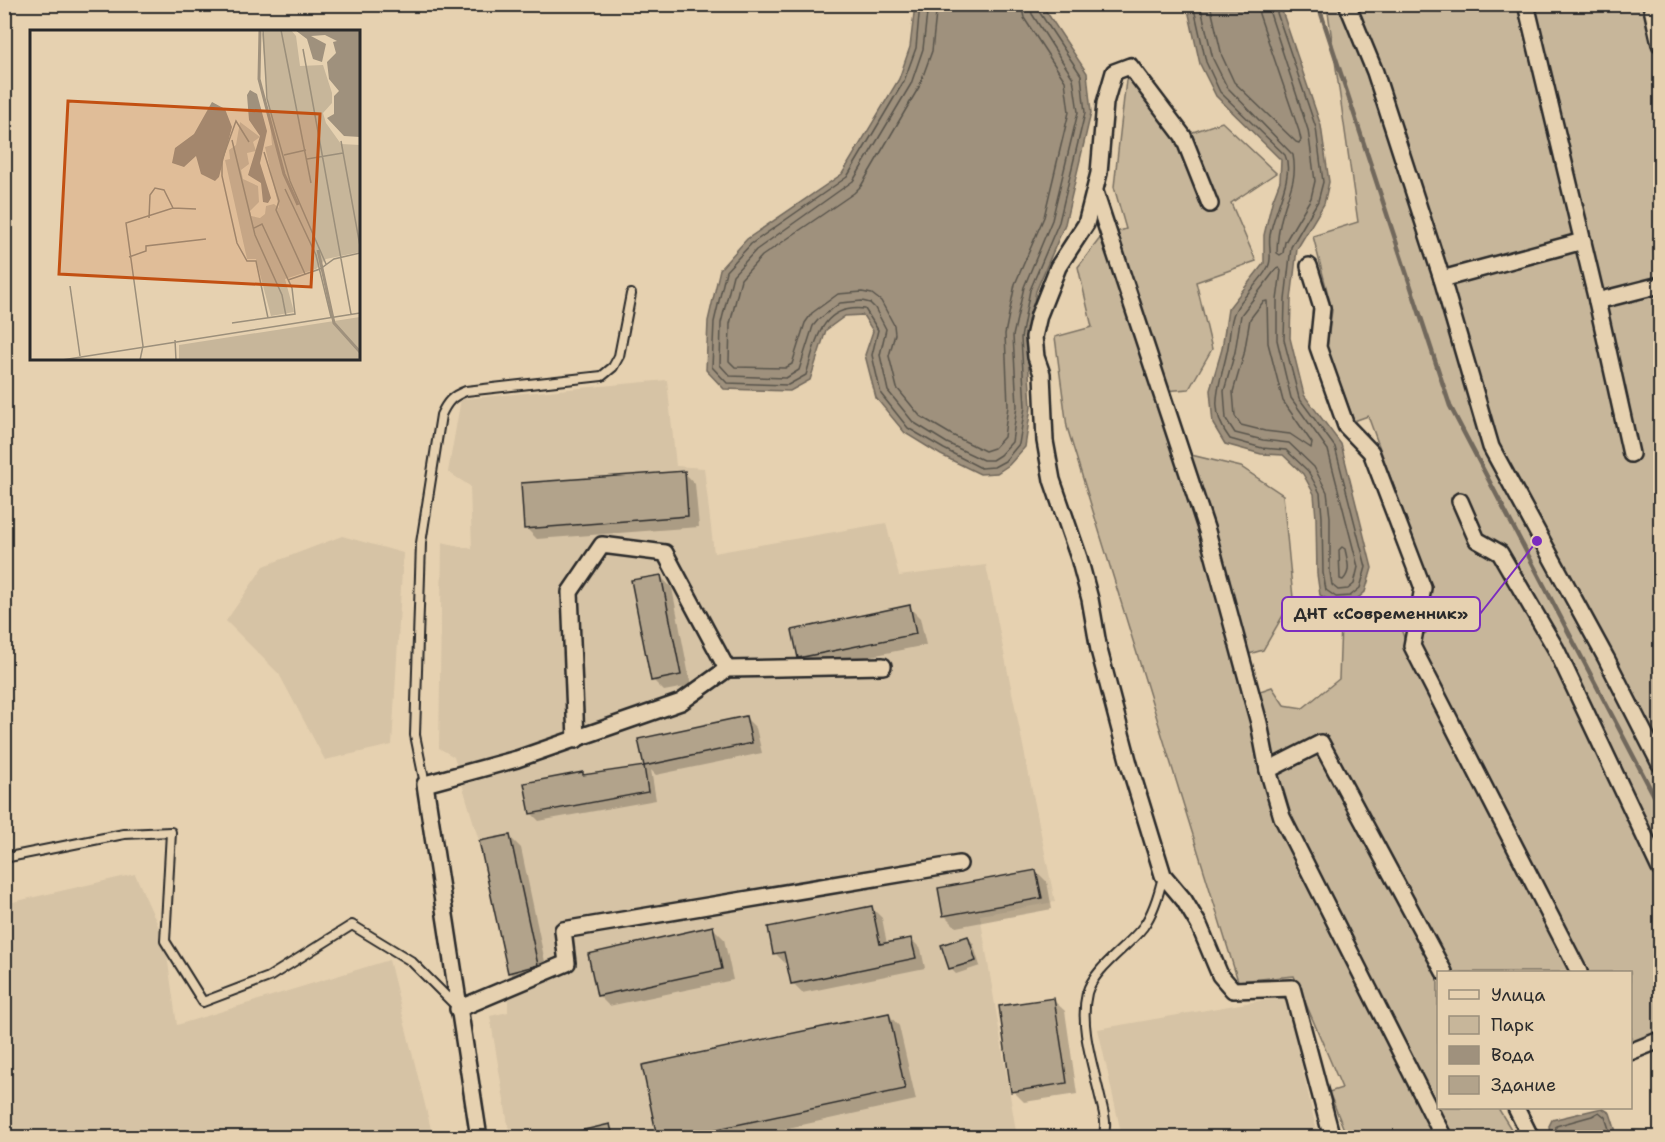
<svg xmlns="http://www.w3.org/2000/svg" width="1665" height="1142" viewBox="0 0 1665 1142" font-family="'Shantell Sans',sans-serif">
	<style>
		.built { fill: #d6c3a5 }
		.green { fill: #c7b69a; stroke: #797062; stroke-width: 1.5 }
		.water { fill: #9f917d; stroke: #71685c; stroke-width: 1.5 }
		.shadow { fill: #0003 }
		.lines { fill: none; stroke-linecap: round; stroke-linejoin: round }
		.shore { stroke: #59544c; stroke-width: 1.5 }
		.stream { stroke: #71685c; stroke-width: 4.5 }
		.building { fill: #b2a38b; stroke: #2b2b2b; stroke-width: 1.5 }
		.lane-casing { stroke: #2b2b2b; stroke-width: 12 }
		.street-casing { stroke: #2b2b2b; stroke-width: 20 }
		.lane { stroke: #e6d1b0; stroke-width: 8 }
		.street { stroke: #e6d1b0; stroke-width: 15 }
		.inset-river { fill: none; stroke: #9f917d; stroke-width: 3 }
		.inset-road { fill: none; stroke: #9b8f7b; stroke-width: 1.5 }
		.view { fill: #c25012; fill-opacity: 0.15; stroke: #c25012; stroke-width: 3 }
		.inset-edge { fill: none; stroke: #2b2b2b; stroke-width: 3 }
		.leader { fill: none; stroke: #7b2cbf; stroke-width: 2 }
		.callout-dot { fill: #7b2cbf; stroke: #e6d1b0; stroke-width: 2 }
		.callout { fill: #e6d1b0; stroke: #7b2cbf; stroke-width: 2 }
		.callout-label { font-size: 16px; text-anchor: middle; font-weight: bold; fill: #2b2b2b }
	</style>
	<rect width="100%" height="100%" fill="#e6d1b0"/>
	<filter id="ink" filterUnits="userSpaceOnUse"><feTurbulence type="fractalNoise" baseFrequency=".0167" numOctaves="2"/><feDisplacementMap in="SourceGraphic" scale="12" xChannelSelector="R" yChannelSelector="G"/><feConvolveMatrix kernelMatrix="1 2 1 2 8 2 1 2 1" color-interpolation-filters="sRGB"/></filter>
	<g filter="url(#ink)">
		<g class="built">
			<path d="M 667,380 L 676,466 L 704,468 L 714,553 L 886,523 L 899,576 L 986,565 L 1055,902 L 980,915 L 1017,1137 L 510,1137 L 490,1016 L 508,1012 L 508,973 L 479,841 L 454,757 L 439,748 L 442,542 L 472,549 L 470,486 L 448,472 L 461,399 Z"/>
			<path d="M 342,536 L 403,553 L 392,745 L 325,760 L 279,674 L 226,621 L 264,566 Z"/>
			<path d="M 135,874 L 165,941 L 177,1025 L 389,960 L 433,1137 L 5,1137 L 4,904 Z"/>
			<path d="M 1286,996 L 1318,1137 L 1122,1137 L 1098,1029 Z"/>
		</g>
		<path class="green" d="M 1327,5 L 1660,5 L 1660,1031 L 1631,1043 L 1630,972 L 1438,972 L 1438,1108 L 1498,1108 L 1516,1137 L 1347,1137 L 1329,1092 L 1342,1088 L 1294,976 L 1238,981 L 1067,427 L 1055,337 L 1092,327 L 1078,267 L 1101,237 L 1126,229 L 1114,187 L 1126,80 L 1142,75 L 1190,133 L 1222,122 L 1276,173 L 1231,203 L 1256,261 L 1196,282 L 1212,349 L 1189,389 L 1164,391 L 1183,453 L 1241,467 L 1283,495 L 1293,598 L 1263,650 L 1238,657 L 1246,696 L 1272,687 L 1284,705 L 1303,708 L 1339,679 L 1341,623 L 1393,607 L 1406,643 L 1426,633 L 1431,588 L 1368,416 L 1354,421 L 1327,348 L 1332,310 L 1313,236 L 1358,222 Z"/>
		<g class="water">
			<path d="M 915,5 L 1042,5 L 1087,73 L 1091,113 L 1065,224 L 1036,291 L 1027,339 L 1031,407 L 1025,447 L 1009,465 L 997,473 L 980,474 L 941,455 L 905,433 L 876,398 L 865,355 L 873,331 L 863,315 L 845,316 L 826,330 L 810,380 L 790,391 L 724,389 L 706,370 L 708,321 L 720,269 L 747,239 L 842,174 L 899,79 L 910,47 Z"/>
			<path d="M 1187,5 L 1280,5 L 1321,126 L 1329,182 L 1324,204 L 1297,249 L 1291,300 L 1290,338 L 1304,395 L 1341,444 L 1372,568 L 1365,592 L 1352,603 L 1335,604 L 1320,595 L 1317,574 L 1316,518 L 1314,494 L 1303,474 L 1283,455 L 1261,454 L 1225,444 L 1213,424 L 1210,390 L 1222,349 L 1228,309 L 1264,263 L 1264,235 L 1272,202 L 1280,181 L 1281,160 L 1216,96 L 1200,64 Z"/>
			<path d="M 1602,1108 L 1610,1113 L 1617,1135 L 1620,1137 L 1550,1137 L 1549,1126 L 1552,1120 Z"/>
		</g>
		<g class="shadow">
			<path d="M 684,472 L 695,484 L 699,527 L 537,539 L 526,528 Z"/>
			<path d="M 660,576 L 672,588 L 691,686 L 664,691 L 653,680 Z"/>
			<path d="M 909,607 L 920,618 L 926,645 L 811,668 L 799,657 Z"/>
			<path d="M 746,718 L 756,728 L 762,753 L 656,775 L 651,770 L 656,800 L 539,821 L 531,813 L 582,774 L 585,777 L 645,767 L 640,740 Z"/>
			<path d="M 509,836 L 521,848 L 548,976 L 520,984 L 509,972 Z"/>
			<path d="M 1036,871 L 1047,882 L 1052,909 L 956,927 L 945,916 Z"/>
			<path d="M 872,908 L 882,918 L 887,944 L 911,939 L 921,949 L 925,968 L 802,993 L 792,983 L 788,962 L 785,963 L 775,953 Z"/>
			<path d="M 713,928 L 724,939 L 733,980 L 609,1006 L 598,995 Z"/>
			<path d="M 968,938 L 973,943 L 980,966 L 956,974 L 950,968 Z"/>
			<path d="M 1053,1000 L 1065,1011 L 1077,1094 L 1024,1102 L 1013,1091 Z"/>
			<path d="M 888,1014 L 899,1026 L 916,1100 L 742,1138 L 659,1138 L 644,1067 Z"/>
			<path d="M 609,1126 L 618,1134 L 618,1138 L 557,1138 Z"/>
		</g>
		<g class="lines">
			<g class="shore">
				<path d="M 920,4 L 916,48 L 904,81 L 847,177 L 751,244 L 726,271 L 714,322 L 712,367 L 727,383 L 788,385 L 806,375 C 816,342 820,304 865,309 L 878,330 L 872,355 L 881,394 L 908,428 L 944,449 L 981,468 L 994,467 L 1005,461 L 1019,444 L 1025,407 L 1021,338 L 1030,290 L 1059,222 L 1085,113 L 1081,75 L 1038,10 L 1038,4"/>
				<path d="M 928,4 L 923,49 L 911,84 L 853,181 L 756,250 L 733,275 L 721,323 L 720,365 L 730,376 L 786,378 L 799,370 L 813,326 L 818,320 L 840,303 L 862,301 L 870,303 L 875,308 L 886,329 L 880,355 L 888,391 L 913,422 L 947,443 L 983,460 L 992,460 L 1000,455 L 1012,442 L 1017,406 L 1013,336 L 1024,287 L 1052,220 L 1078,112 L 1073,78 L 1032,14 L 1030,4"/>
				<path d="M 937,4 L 932,51 L 919,87 L 861,186 L 854,193 L 762,256 L 741,279 L 730,324 L 729,361 L 735,367 L 785,368 L 792,364 L 805,323 L 812,313 L 838,294 L 862,292 L 872,294 L 881,301 L 894,325 L 895,334 L 889,356 L 897,388 L 920,416 L 952,435 L 985,451 L 994,448 L 1004,437 L 1008,406 L 1005,334 L 1015,284 L 1044,217 L 1069,112 L 1065,81 L 1024,18 L 1021,4"/>
				<path d="M 1193,4 L 1206,62 L 1220,92 L 1285,155 C 1295,176 1273,212 1270,235 C 1268,245 1273,258 1268,267 C 1260,283 1243,295 1235,311 C 1230,320 1230,336 1228,347 C 1222,382 1205,406 1230,439 L 1262,448 L 1286,450 L 1308,471 L 1320,493 L 1322,517 L 1323,573 L 1326,590 L 1336,597 L 1350,596 L 1360,588 L 1366,567 L 1335,447 L 1299,398 L 1284,340 L 1285,300 L 1291,247 L 1318,201 L 1323,182 L 1316,128 L 1274,4"/>
				<path d="M 1200,4 L 1213,59 L 1227,87 L 1293,155 C 1297,176 1291,187 1285,206 C 1280,221 1277,237 1277,253 L 1280,255 L 1283,253 L 1285,242 L 1311,198 L 1315,181 L 1308,130 L 1267,4"/>
				<path d="M 1210,4 L 1222,56 L 1234,82 L 1296,142 L 1299,143 L 1301,140 L 1299,131 L 1259,14 L 1258,4"/>
				<path d="M 1279,268 L 1281,271 L 1277,300 L 1277,340 L 1291,398 L 1328,450 L 1358,567 L 1354,584 L 1348,589 L 1338,590 L 1332,585 L 1330,572 L 1330,517 L 1327,492 L 1314,467 L 1289,443 L 1263,440 L 1235,433 L 1226,419 L 1224,391 L 1235,352 L 1241,315 L 1276,269 Z"/>
				<path d="M 1267,301 L 1268,343 L 1283,401 L 1312,443 L 1311,448 L 1290,434 L 1265,431 L 1241,425 L 1235,416 L 1233,392 L 1244,354 L 1250,319 L 1263,302 Z"/>
				<path d="M 1342,547 L 1345,549 C 1347,560 1352,571 1343,580 L 1340,579 L 1339,550 Z"/>
				<path d="M 1555,1138 L 1556,1126 L 1592,1116 L 1599,1112 L 1605,1117 L 1612,1138"/>
			</g>
			<path class="stream" d="M 1318,4 L 1450,406 L 1660,807"/>
		</g>
		<g class="building">
			<path d="M 685,471 L 688,516 L 524,529 L 521,483 Z"/>
			<path d="M 661,575 L 681,675 L 651,681 L 631,580 Z"/>
			<path d="M 910,605 L 916,634 L 798,658 L 792,630 Z"/>
			<path d="M 746,716 L 752,743 L 644,766 L 638,739 Z"/>
			<path d="M 644,766 L 648,792 L 530,814 L 524,783 L 583,772 L 583,775 Z"/>
			<path d="M 510,835 L 538,965 L 508,973 L 479,841 Z"/>
			<path d="M 1036,870 L 1042,898 L 943,916 L 938,888 Z"/>
			<path d="M 872,906 L 880,944 L 911,938 L 916,958 L 791,984 L 784,952 L 773,954 L 768,927 Z"/>
			<path d="M 713,926 L 722,969 L 597,996 L 588,954 Z"/>
			<path d="M 968,936 L 976,961 L 949,969 L 941,945 Z"/>
			<path d="M 1054,998 L 1067,1083 L 1011,1092 L 999,1006 Z"/>
			<path d="M 889,1013 L 905,1089 L 680,1137 L 657,1137 L 642,1065 Z"/>
			<path d="M 610,1124 L 613,1137 L 572,1137 L 571,1133 Z"/>
		</g>
		<g class="lines">
			<defs>
				<g id="lane">
					<path d="M 425,784 L 415,735 L 421,543 L 441,415 C 447,402 452,396 466,391 L 602,376 L 613,367 L 619,356 L 631,294"/>
					<path d="M 4,858 L 124,834 L 171,832 L 165,941 L 203,1002 L 269,977 L 352,925 L 411,961 L 455,1005"/>
					<path d="M 1103,1138 C 1108,1124 1103,1110 1100,1097 C 1093,1065 1079,1026 1087,993 C 1094,968 1128,947 1143,927 C 1154,912 1159,894 1163,876"/>
				</g>
				<g id="street">
					<path d="M 1347,4 L 1375,72 L 1442,279 L 1491,447 L 1606,658 L 1660,764"/>
					<path d="M 1526,4 L 1597,301 L 1631,454"/>
					<path d="M 1651,4 L 1660,44"/>
					<path d="M 1095,192 L 1207,531 L 1259,723 L 1268,770 L 1282,817 L 1444,1138"/>
					<path d="M 1210,204 L 1183,136 L 1130,66 L 1114,72 L 1105,103 L 1099,173 L 1086,224 L 1058,267 L 1039,315 L 1034,337 L 1036,357 L 1042,374 L 1045,441 L 1052,480 L 1079,558 L 1090,599 L 1099,650 L 1129,764 L 1163,875 L 1184,900 L 1199,925 L 1220,975 L 1233,990 L 1292,988 L 1332,1138"/>
					<path d="M 1309,266 L 1322,308 L 1318,347 L 1346,426 L 1371,452 L 1423,588 L 1412,646 L 1579,972"/>
					<path d="M 1442,279 L 1583,241"/>
					<path d="M 1597,301 L 1660,285"/>
					<path d="M 1460,501 L 1477,540 L 1500,553 L 1556,649 L 1660,869"/>
					<path d="M 576,740 L 570,592 L 602,545 L 665,553 L 727,669"/>
					<path d="M 1268,770 L 1321,743 L 1444,972"/>
					<path d="M 458,1009 L 567,963 L 563,930 L 959,864"/>
					<path d="M 1630,1052 L 1660,1040"/>
					<path d="M 1516,1108 L 1531,1138"/>
					<path d="M 479,1138 L 425,784 L 517,759 L 681,702 L 727,669 L 883,666"/>
				</g>
			</defs>
			<use href="#lane" class="lane-casing"/>
			<use href="#street" class="street-casing"/>
			<use href="#lane" class="lane"/>
			<use href="#street" class="street"/>
		</g>
	</g>
	<g transform="translate(30 30)">
		<rect width="330" height="330" fill="#e6d1b0"/>
		<path d="M 235,0 L 261,0 L 266,6 L 270,36 L 293,35 L 302,63 L 302,73 L 293,83 L 296,93 L 311,114 L 330,115 L 330,222 L 296,229 L 286,239 L 255,249 L 264,282 L 241,286 L 226,229 L 217,229 L 195,130 L 200,129 L 199,120 L 206,115 L 210,92 L 230,107 L 223,112 L 226,121 L 217,123 L 219,134 L 211,140 L 213,149 L 228,156 L 229,172 L 220,181 L 221,186 L 230,188 L 235,184 L 236,176 L 244,174 L 249,178 L 235,117 L 242,115 L 232,4 ZM 330,287 L 330,330 L 149,330 L 149,315 Z" fill="#c7b69a"/>
		<path d="M 265,0 L 330,0 L 330,107 L 314,106 L 297,88 L 304,84 L 304,66 L 309,61 L 299,49 L 297,32 L 306,23 L 303,12 L 307,11 L 295,5 L 281,6 L 296,14 L 292,32 L 283,29 L 277,9 ZM 220,60 L 227,64 L 237,101 L 230,133 L 241,168 L 238,173 L 233,172 L 231,153 L 218,145 L 230,106 L 219,90 L 217,65 ZM 182,72 L 195,79 L 202,97 L 189,147 L 185,151 L 171,144 L 166,126 L 154,137 L 142,133 L 145,118 L 164,104 Z" fill="#9f917d"/>
		<path class="inset-river" d="M 230,0 L 229,49 L 254,144 L 268,175M 288,220 L 304,293 L 330,322"/>
		<path class="inset-road" d="M 233,0 L 237,69 L 260,151 L 296,234M 251,0 L 281,153M 273,19 L 321,284M 202,110 L 225,205 L 252,265 L 256,286M 311,111 L 330,216M 219,112 L 206,91 L 192,130 L 192,146 L 207,213 L 217,231 L 226,231 L 238,288M 234,122 L 249,171 L 246,180 L 275,244M 254,125 L 276,120M 277,129 L 313,123M 255,159 L 286,225 L 301,287M 119,188 L 120,165 L 125,158 L 134,160 L 143,178M 99,227 L 116,221 L 116,216 L 176,209M 258,250 L 290,239 L 304,229 L 330,223M 40,256 L 50,326M 202,293 L 265,284 L 262,258 L 232,194 L 224,198M 145,310 L 146,330M 32,330 L 330,283M 110,330 L 113,316 L 96,193 L 143,178 L 166,179"/>
		<path class="view" d="M 38,71 L 290,84 L 281,257 L 29,244 Z"/>
		<rect width="330" height="330" class="inset-edge"/>
	</g>
	<path class="leader" d="M1537 541L1480 614"/>
	<circle class="callout-dot" cx="1537" cy="541" r="6"/>
	<rect class="callout" x="1282" y="597" width="198" height="34" rx="6"/>
	<g class="callout-label">
		<text x="1381" y="619">ДНТ «Современник»</text>
	</g>
	<rect width="1665" height="1142" fill="none" stroke="#e6d1b0" stroke-width="24"/>
	<rect x="12" y="12" width="1641" height="1118" fill="none" stroke="#2b2b2b" stroke-width="2" filter="url(#ink)"/>
	<rect x="1437" y="971" width="195" height="138" fill="#e6d1b0" stroke="#9b8f7b" stroke-width="1.5"/>
	<rect x="1449" y="990" width="30" height="9" fill="#e6d1b0" stroke="#9b8f7b" stroke-width="1.5"/>
	<text x="1491" y="1001" font-size="18" fill="#2b2b2b">Улица</text>
	<rect x="1449" y="1016" width="30" height="18" fill="#c7b69a" stroke="#9b8f7b" stroke-width="1.5"/>
	<text x="1491" y="1031" font-size="18" fill="#2b2b2b">Парк</text>
	<rect x="1449" y="1046" width="30" height="18" fill="#9f917d" stroke="#9b8f7b" stroke-width="1.5"/>
	<text x="1491" y="1061" font-size="18" fill="#2b2b2b">Вода</text>
	<rect x="1449" y="1076" width="30" height="18" fill="#b2a38b" stroke="#9b8f7b" stroke-width="1.5"/>
	<text x="1491" y="1091" font-size="18" fill="#2b2b2b">Здание</text>
</svg>
